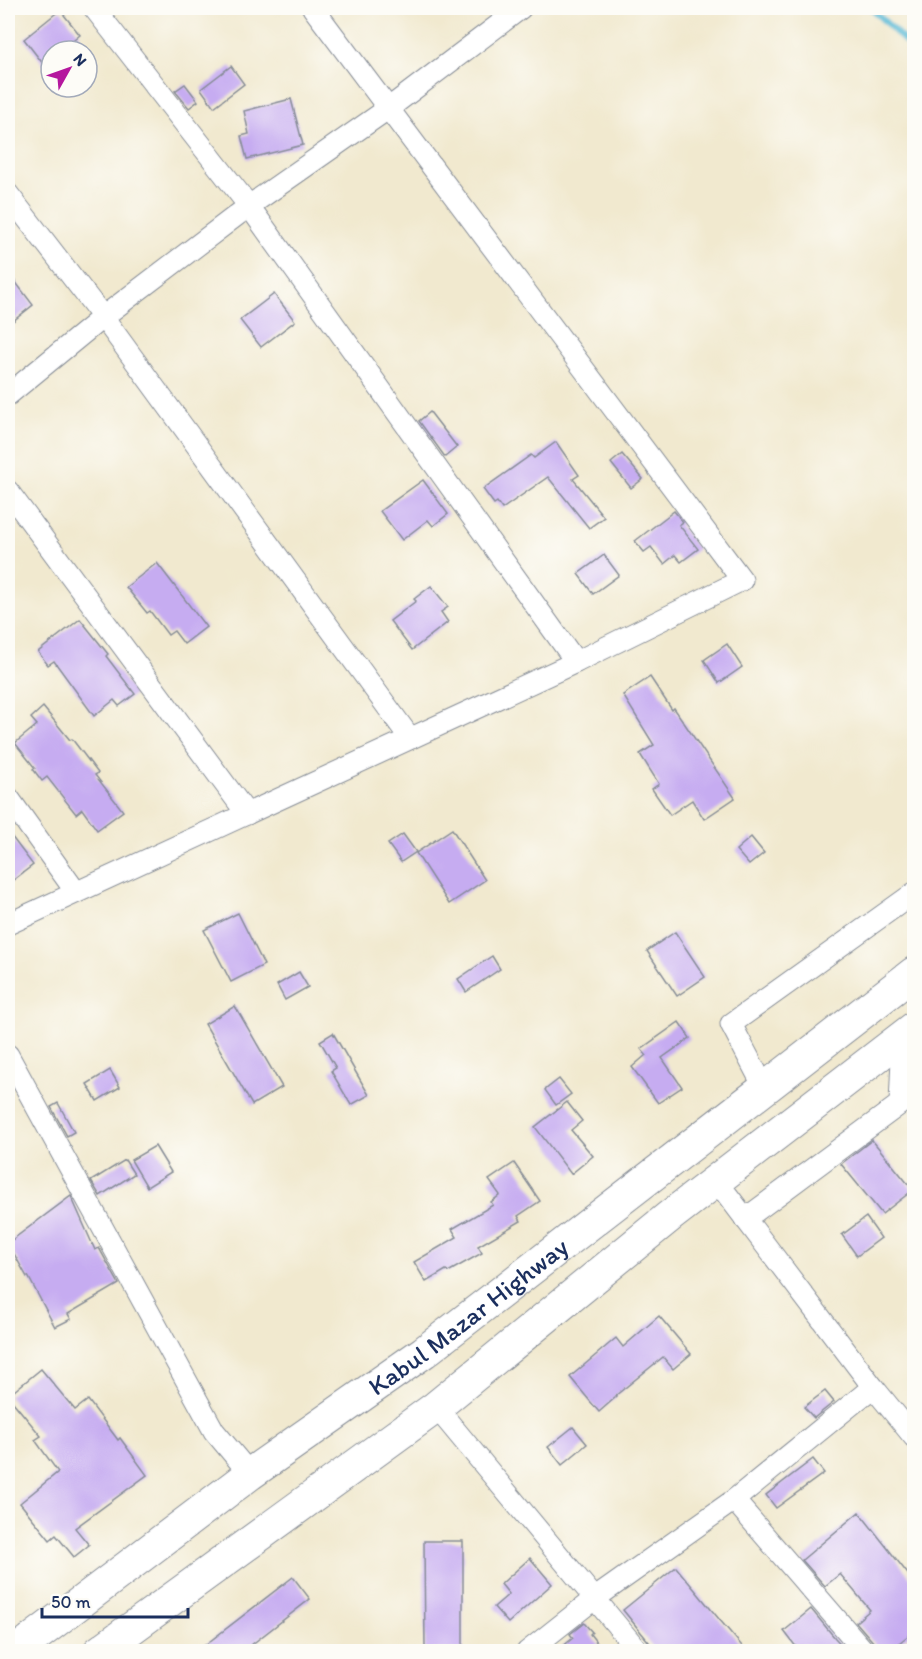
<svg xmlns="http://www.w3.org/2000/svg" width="922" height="1659" viewBox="0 0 922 1659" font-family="Itim,sans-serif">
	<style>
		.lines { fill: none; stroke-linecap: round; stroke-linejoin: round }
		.stream { stroke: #57b9d5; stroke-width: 6 }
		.building { fill: #c6acf1 }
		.minor-casing { stroke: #868c96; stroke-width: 23 }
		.highway-casing { stroke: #868c96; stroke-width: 34 }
		.minor { stroke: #fff; stroke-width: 21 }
		.highway { stroke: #fff; stroke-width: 32 }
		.labels { text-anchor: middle; stroke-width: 5; stroke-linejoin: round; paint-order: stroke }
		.street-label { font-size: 26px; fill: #1b2f5e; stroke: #fdfcf7 }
	</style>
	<rect width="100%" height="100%" fill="#fdfcf7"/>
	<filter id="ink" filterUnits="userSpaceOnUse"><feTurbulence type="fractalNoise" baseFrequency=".0167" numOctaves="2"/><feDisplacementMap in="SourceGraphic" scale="12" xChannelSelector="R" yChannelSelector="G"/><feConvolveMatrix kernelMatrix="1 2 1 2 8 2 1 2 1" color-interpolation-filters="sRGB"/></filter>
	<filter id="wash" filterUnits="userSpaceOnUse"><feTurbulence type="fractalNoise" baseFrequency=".008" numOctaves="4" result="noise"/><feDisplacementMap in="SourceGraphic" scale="24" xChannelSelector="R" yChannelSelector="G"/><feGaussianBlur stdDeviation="1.35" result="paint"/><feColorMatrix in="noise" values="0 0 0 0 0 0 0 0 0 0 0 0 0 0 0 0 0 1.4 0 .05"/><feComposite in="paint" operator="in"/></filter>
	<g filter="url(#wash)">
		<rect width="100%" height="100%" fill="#f1e9cf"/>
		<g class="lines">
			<path class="stream" d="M 871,8 L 914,50"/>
		</g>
		<g id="blocks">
			<g class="building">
				<path d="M 60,10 L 80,35 L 61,51 L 51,51 L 51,74 L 24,39 Z"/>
				<path d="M 231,66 L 244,84 L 214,107 L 201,89 Z"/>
				<path d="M 185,84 L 198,101 L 189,108 L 175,91 Z"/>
				<path d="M 291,99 L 303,145 L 247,159 L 241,136 L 249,134 L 244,111 Z"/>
				<path d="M 8,272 L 33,305 L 8,325 Z"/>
				<path d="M 274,294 L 295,321 L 261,347 L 240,320 Z"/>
				<path d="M 430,412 L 457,447 L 445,457 L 419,421 Z"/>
				<path d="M 556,442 L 579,475 L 573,479 L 604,517 L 589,528 L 548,477 L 502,509 L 497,502 L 494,504 L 483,489 L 531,455 L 534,458 Z"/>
				<path d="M 622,454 L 643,479 L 631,488 L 611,463 Z"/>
				<path d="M 423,480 L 448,514 L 433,526 L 428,520 L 402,540 L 380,511 Z"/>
				<path d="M 674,511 L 683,522 L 679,525 L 698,549 L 681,562 L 675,555 L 664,564 L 651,547 L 644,552 L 635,541 Z"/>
				<path d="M 604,555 L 619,575 L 593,594 L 578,574 Z"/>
				<path d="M 157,563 L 206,627 L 184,644 L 174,631 L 168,635 L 150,611 L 147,613 L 126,587 Z"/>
				<path d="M 431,586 L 448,607 L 441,612 L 448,622 L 412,650 L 390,621 L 416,601 L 414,599 Z"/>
				<path d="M 80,619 L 108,654 L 106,656 L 135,694 L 119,706 L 114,700 L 94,716 L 54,661 L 48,665 L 38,652 Z"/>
				<path d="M 727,644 L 742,667 L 719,683 L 704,660 Z"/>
				<path d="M 650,677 L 672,710 L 674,708 L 735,798 L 704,819 L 692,800 L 670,815 L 652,789 L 659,784 L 640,754 L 654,745 L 623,695 Z"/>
				<path d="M 43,707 L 70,740 L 72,739 L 98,773 L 95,775 L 123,811 L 97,830 L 82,809 L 76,814 L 47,777 L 42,781 L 33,769 L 35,768 L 15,743 L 37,725 L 31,718 Z"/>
				<path d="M 452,829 L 485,880 L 449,904 L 416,853 Z"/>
				<path d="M 8,832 L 33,865 L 8,884 Z"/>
				<path d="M 403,834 L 416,852 L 401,862 L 388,844 Z"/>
				<path d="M 751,837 L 764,853 L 749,865 L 736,850 Z"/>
				<path d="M 238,913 L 264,965 L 231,982 L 204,930 Z"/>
				<path d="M 675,932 L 705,977 L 677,996 L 647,951 Z"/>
				<path d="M 492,956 L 500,969 L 466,992 L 458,979 Z"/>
				<path d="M 299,972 L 308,987 L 285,1000 L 277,985 Z"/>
				<path d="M 235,1006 L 282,1087 L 252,1105 L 205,1024 Z"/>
				<path d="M 679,1022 L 690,1038 L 662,1058 L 682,1087 L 658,1103 L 632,1067 L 646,1055 L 641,1049 Z"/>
				<path d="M 333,1033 L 369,1095 L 351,1105 L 331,1071 L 336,1068 L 320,1041 Z"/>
				<path d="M 110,1070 L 120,1087 L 97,1101 L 87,1084 Z"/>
				<path d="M 559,1079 L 571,1094 L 556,1105 L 545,1090 Z"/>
				<path d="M 567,1102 L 582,1121 L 571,1130 L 593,1156 L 571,1174 L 535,1127 Z"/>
				<path d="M 58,1103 L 74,1132 L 67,1136 L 51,1107 Z"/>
				<path d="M 872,1140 L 913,1190 L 882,1214 L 841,1164 Z"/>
				<path d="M 155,1146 L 171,1172 L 147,1187 L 131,1160 Z"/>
				<path d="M 125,1160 L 134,1174 L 100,1196 L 91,1181 Z"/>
				<path d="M 514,1163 L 540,1201 L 518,1216 L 521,1221 L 478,1246 L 482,1253 L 448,1272 L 446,1270 L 426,1282 L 414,1262 L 457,1237 L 452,1229 L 493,1205 L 491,1202 L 500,1195 L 489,1180 Z"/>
				<path d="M 71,1196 L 95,1250 L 99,1248 L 119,1284 L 68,1314 L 71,1319 L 55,1327 L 28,1276 L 27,1277 L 8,1243 Z"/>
				<path d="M 866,1217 L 881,1238 L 857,1256 L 842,1235 Z"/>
				<path d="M 659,1316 L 691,1354 L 673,1369 L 663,1357 L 615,1396 L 616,1397 L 599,1412 L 570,1377 L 616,1338 L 623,1347 Z"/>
				<path d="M 41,1369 L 75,1410 L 88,1400 L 118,1440 L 120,1438 L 147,1475 L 75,1528 L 89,1545 L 74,1557 L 56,1535 L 50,1540 L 20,1503 L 58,1472 L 35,1440 L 41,1436 L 8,1396 Z"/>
				<path d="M 825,1391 L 834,1402 L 814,1418 L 804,1407 Z"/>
				<path d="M 573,1427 L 587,1444 L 562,1465 L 548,1447 Z"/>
				<path d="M 813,1459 L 824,1473 L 776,1508 L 766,1495 Z"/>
				<path d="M 859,1512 L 915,1583 L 915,1630 L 899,1643 L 906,1652 L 877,1652 L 875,1644 L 856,1622 L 870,1610 L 840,1574 L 825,1586 L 802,1560 Z"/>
				<path d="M 424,1541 L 463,1541 L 463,1650 L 425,1650 Z"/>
				<path d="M 530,1558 L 552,1584 L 508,1623 L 494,1607 L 509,1594 L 501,1584 Z"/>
				<path d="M 676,1567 L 719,1619 L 747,1652 L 657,1652 L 623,1610 Z"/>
				<path d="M 293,1577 L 310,1599 L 242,1652 L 196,1652 Z"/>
				<path d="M 811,1609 L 835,1638 L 848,1652 L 800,1652 L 784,1631 Z"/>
				<path d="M 584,1623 L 592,1632 L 590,1634 L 604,1652 L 556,1652 L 573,1638 L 570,1634 Z"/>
			</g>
		</g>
	</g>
	<g filter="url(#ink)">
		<use href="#blocks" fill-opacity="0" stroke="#868c96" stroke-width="1.5"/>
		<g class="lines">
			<defs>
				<g id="minor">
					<path d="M 94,8 L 249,206 L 576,662"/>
					<path d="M 8,194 L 103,317 L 410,738"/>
					<path d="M 8,395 L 103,317 L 249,206 L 389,108 L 521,8"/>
					<path d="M 8,491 L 247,814"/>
					<path d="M 8,797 L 76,892"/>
					<path d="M 8,924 L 576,662 L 742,580 L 313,8"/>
					<path d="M 8,1055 L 214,1431 L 250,1474"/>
					<path d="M 765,1089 L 731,1024 L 914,893"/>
					<path d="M 716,1180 L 873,1387 L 914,1437"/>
					<path d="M 745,1219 L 900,1104 L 903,1036"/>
					<path d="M 436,1407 L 639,1652"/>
					<path d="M 734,1500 L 865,1652"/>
					<path d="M 527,1652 L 594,1599 L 734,1500 L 873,1387"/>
				</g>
				<g id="highway">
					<path id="s1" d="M 15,1652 L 250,1474 L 424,1352 L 914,973"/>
					<path d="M 99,1652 L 436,1407 L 670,1216 L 914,1028"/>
				</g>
			</defs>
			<use href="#minor" class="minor-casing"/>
			<use href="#highway" class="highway-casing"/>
			<use href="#minor" class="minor"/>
			<use href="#highway" class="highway"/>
		</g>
	</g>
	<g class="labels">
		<g class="street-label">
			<text dy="9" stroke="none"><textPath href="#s1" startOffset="564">Kabul Mazar Highway</textPath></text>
		</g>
	</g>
	<rect width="922" height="1659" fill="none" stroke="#fdfcf7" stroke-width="30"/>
	<g transform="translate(69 69) rotate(50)"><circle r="28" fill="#fdfcf7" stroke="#a3aaba" stroke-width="1.5"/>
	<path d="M0-4.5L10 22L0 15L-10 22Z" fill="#b5179e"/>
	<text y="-9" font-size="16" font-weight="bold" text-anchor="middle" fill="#1b2f5e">N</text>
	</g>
	<path d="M42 1608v9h146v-9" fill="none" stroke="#1b2f5e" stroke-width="3"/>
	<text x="51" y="1608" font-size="18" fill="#1b2f5e" stroke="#fdfcf7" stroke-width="4.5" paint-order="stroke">50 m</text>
</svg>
